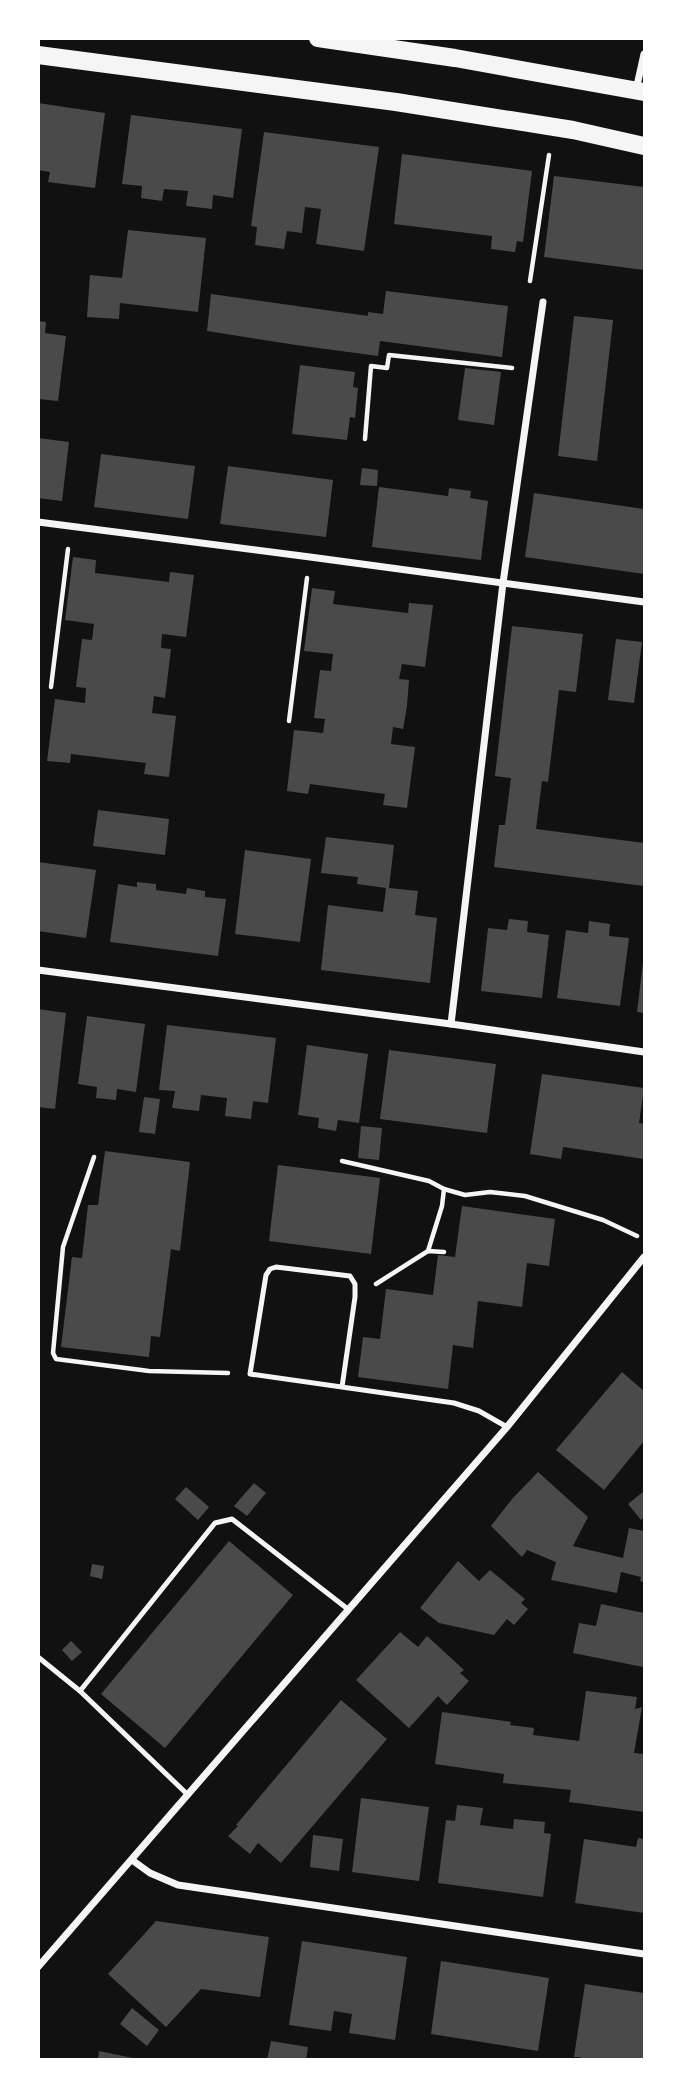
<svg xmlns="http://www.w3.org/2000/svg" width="683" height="2098" viewBox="0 0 683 2098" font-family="Lato,sans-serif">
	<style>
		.building { fill: #4a4a4a }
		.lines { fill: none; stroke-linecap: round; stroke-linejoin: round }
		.path { stroke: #f5f5f5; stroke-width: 4.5 }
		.service { stroke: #f5f5f5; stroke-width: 5 }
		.minor { stroke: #f5f5f5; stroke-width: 7 }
		.primary { stroke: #f5f5f5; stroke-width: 18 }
	</style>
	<rect width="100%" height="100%" fill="#111"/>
	<g class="building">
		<path d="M 38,103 L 105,113 L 95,188 L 48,182 L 50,172 L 38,170 Z"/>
		<path d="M 131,115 L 242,129 L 233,198 L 213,195 L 212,209 L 186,206 L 188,191 L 164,189 L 162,201 L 141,198 L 142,186 L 122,184 Z"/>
		<path d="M 264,132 L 379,147 L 364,251 L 316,244 L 321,209 L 305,207 L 302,233 L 287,231 L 284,249 L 255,245 L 257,227 L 251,226 Z"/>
		<path d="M 402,154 L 532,171 L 523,242 L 517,241 L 515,252 L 491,249 L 492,236 L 394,224 Z"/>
		<path d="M 554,176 L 644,187 L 644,270 L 544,257 Z"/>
		<path d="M 128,230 L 206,238 L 198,312 L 120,303 L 119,319 L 87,317 L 90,275 L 122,278 Z"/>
		<path d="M 386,291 L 508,306 L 502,357 L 380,341 L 378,356 L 296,345 L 207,331 L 211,294 L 368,316 L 368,312 L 383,314 Z"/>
		<path d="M 574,316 L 613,320 L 597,461 L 558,456 Z"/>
		<path d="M 38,321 L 46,322 L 45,333 L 66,336 L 58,401 L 38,399 Z"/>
		<path d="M 300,365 L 355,372 L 353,387 L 358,388 L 355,418 L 350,417 L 347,440 L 292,434 Z"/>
		<path d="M 465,368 L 501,372 L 494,425 L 458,420 Z"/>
		<path d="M 38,438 L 69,442 L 62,501 L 38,498 Z"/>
		<path d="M 101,454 L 195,466 L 188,519 L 94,507 Z"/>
		<path d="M 228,466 L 333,480 L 326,537 L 220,524 Z"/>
		<path d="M 362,468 L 378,470 L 377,486 L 360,485 Z"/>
		<path d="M 379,487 L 448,496 L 449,488 L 471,491 L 470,498 L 488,501 L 481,560 L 372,547 Z"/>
		<path d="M 534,493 L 644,509 L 644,574 L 525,557 Z"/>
		<path d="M 73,557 L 96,560 L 95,573 L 169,582 L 170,572 L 194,575 L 186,637 L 162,634 L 161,648 L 171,649 L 165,698 L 154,696 L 152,713 L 176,716 L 169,777 L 144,774 L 146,763 L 71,754 L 70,763 L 47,761 L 55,699 L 85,703 L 86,688 L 76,687 L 82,639 L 92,640 L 94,624 L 65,620 Z"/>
		<path d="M 312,588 L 335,591 L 333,604 L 408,613 L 409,603 L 433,605 L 425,667 L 402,664 L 399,679 L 409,680 L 407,706 L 403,729 L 393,727 L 391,744 L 415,747 L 407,808 L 383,805 L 385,794 L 310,784 L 308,794 L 287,791 L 294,730 L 323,733 L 325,719 L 314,718 L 320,670 L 331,671 L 333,654 L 304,651 Z"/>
		<path d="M 512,626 L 583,634 L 576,692 L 559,690 L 548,782 L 542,781 L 536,829 L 644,843 L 644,886 L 494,867 L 499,825 L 505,825 L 511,778 L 495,776 Z"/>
		<path d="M 616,639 L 642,642 L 634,703 L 608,700 Z"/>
		<path d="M 98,810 L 169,819 L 165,855 L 93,846 Z"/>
		<path d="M 326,837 L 394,845 L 389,888 L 418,891 L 415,915 L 437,918 L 430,983 L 321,970 L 328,905 L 383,912 L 386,888 L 357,884 L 358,877 L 321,873 Z"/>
		<path d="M 245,850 L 311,859 L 300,942 L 235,934 Z"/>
		<path d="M 38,862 L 96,870 L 86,938 L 38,931 Z"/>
		<path d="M 137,882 L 156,884 L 156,890 L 186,894 L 187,888 L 205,891 L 205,897 L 226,899 L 218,956 L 110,942 L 118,884 L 137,887 Z"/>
		<path d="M 509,919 L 528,921 L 527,932 L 549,935 L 542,998 L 481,991 L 488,928 L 507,930 Z"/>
		<path d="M 589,921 L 610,924 L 609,936 L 629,938 L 620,1006 L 557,998 L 566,930 L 588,933 Z"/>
		<path d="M 643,962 L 644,963 L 644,1013 L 637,1012 Z"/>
		<path d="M 38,1009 L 66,1013 L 55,1109 L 38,1107 Z"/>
		<path d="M 87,1016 L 145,1024 L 136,1092 L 117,1089 L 116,1100 L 96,1098 L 97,1087 L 78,1084 Z"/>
		<path d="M 167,1025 L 276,1038 L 268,1103 L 253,1101 L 251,1119 L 225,1116 L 227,1098 L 201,1095 L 199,1111 L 172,1108 L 175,1091 L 159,1090 Z"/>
		<path d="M 307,1045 L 368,1054 L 359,1123 L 338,1120 L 336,1131 L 318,1128 L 319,1118 L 298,1115 Z"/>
		<path d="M 389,1050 L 496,1064 L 487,1133 L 380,1119 Z"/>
		<path d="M 542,1074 L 644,1088 L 639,1123 L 644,1124 L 644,1159 L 563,1147 L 561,1159 L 530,1154 Z"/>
		<path d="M 144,1097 L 160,1099 L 155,1134 L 139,1132 Z"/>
		<path d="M 361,1126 L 382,1128 L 379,1160 L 358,1158 Z"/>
		<path d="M 105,1151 L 190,1162 L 180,1251 L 171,1249 L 160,1337 L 151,1336 L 149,1357 L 61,1347 L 72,1257 L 82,1258 L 88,1205 L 98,1205 Z"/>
		<path d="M 278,1165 L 380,1178 L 371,1254 L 269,1241 Z"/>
		<path d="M 462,1206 L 555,1219 L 549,1266 L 527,1263 L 522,1307 L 478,1301 L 473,1348 L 453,1345 L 448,1389 L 358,1377 L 363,1337 L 380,1339 L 386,1289 L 433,1295 L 438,1255 L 455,1257 Z"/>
		<path d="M 622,1372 L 644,1391 L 644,1441 L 604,1490 L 556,1450 Z"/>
		<path d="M 538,1472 L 588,1517 L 573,1546 L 623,1558 L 629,1528 L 644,1531 L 644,1582 L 640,1581 L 641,1577 L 621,1572 L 617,1593 L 551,1580 L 556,1562 L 527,1550 L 522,1557 L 491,1526 L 512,1499 Z"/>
		<path d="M 254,1483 L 266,1493 L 247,1516 L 234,1506 Z"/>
		<path d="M 186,1487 L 209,1507 L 198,1520 L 175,1499 Z"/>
		<path d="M 644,1491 L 644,1517 L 641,1520 L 628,1504 Z"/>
		<path d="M 229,1541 L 293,1595 L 165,1748 L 101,1694 Z"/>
		<path d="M 458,1561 L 479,1581 L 490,1570 L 525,1599 L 521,1603 L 528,1609 L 514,1625 L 507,1619 L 494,1635 L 439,1623 L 420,1608 Z"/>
		<path d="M 92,1564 L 104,1566 L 102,1579 L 90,1576 Z"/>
		<path d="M 601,1604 L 644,1613 L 644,1656 L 643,1667 L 573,1653 L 579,1623 L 596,1626 Z"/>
		<path d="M 400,1632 L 418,1647 L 427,1636 L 464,1670 L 460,1673 L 469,1681 L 447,1705 L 438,1696 L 409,1728 L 356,1680 Z"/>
		<path d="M 71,1641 L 82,1652 L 72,1661 L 62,1650 Z"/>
		<path d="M 586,1691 L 637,1697 L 635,1709 L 642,1707 L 634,1753 L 644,1754 L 644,1812 L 569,1802 L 571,1790 L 503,1783 L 504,1774 L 435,1764 L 442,1712 L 511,1722 L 510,1725 L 534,1728 L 533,1735 L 579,1741 Z"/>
		<path d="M 341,1700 L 387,1739 L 281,1863 L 258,1843 L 250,1854 L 228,1836 L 238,1826 L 236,1825 Z"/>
		<path d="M 361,1798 L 429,1807 L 419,1881 L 352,1872 Z"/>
		<path d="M 457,1805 L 483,1808 L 480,1825 L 513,1829 L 514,1819 L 545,1822 L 544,1833 L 551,1834 L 543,1897 L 438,1883 L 446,1820 L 455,1821 Z"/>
		<path d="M 313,1835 L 343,1839 L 339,1871 L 310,1867 Z"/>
		<path d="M 638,1838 L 644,1839 L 644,1913 L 575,1903 L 584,1839 L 636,1847 Z"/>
		<path d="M 156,1921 L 269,1937 L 260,1997 L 201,1989 L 166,2027 L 108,1974 Z"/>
		<path d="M 302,1941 L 407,1957 L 395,2040 L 349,2033 L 352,2014 L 334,2011 L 331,2031 L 289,2025 Z"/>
		<path d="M 441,1961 L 549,1978 L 538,2051 L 431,2034 Z"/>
		<path d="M 585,1984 L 644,1993 L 644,2060 L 580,2060 L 581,2057 L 574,2057 Z"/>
		<path d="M 132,2008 L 159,2030 L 147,2046 L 120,2024 Z"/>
		<path d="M 271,2041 L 308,2047 L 306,2060 L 267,2060 Z"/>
		<path d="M 99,2051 L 133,2058 L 133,2060 L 98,2060 Z"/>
	</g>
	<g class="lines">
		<g class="path">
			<path d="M 530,281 L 549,155"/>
			<path d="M 365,439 L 371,366 L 387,368 L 389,355 L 512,368"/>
			<path d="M 51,687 L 68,549"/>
			<path d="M 289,721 L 307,578"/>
			<path d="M 94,1157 L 63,1247 L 53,1353 L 56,1359 L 149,1371 L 228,1373"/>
			<path d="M 342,1161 L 429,1181 L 444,1189"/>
			<path d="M 428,1251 L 442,1206 L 444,1189 L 465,1195 L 490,1192 L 525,1196 L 603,1220 L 637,1236"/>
			<path d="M 376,1284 L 428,1251 L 444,1252"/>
		</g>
		<g class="service">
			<path d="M 342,1387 L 355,1297 L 355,1284 L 350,1276 L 276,1267 L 270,1269 L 266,1275 L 250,1374 L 454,1403 L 479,1411 L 507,1427"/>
			<path d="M 38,1657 L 80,1691 L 188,1795"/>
			<path d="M 80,1691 L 215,1523 L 232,1519 L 349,1610"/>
		</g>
		<g class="minor">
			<path d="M 636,90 L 644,54"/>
			<path d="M 38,522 L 310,557 L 644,602"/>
			<path d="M 38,970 L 451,1024 L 644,1052"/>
			<path d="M 451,1024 L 503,583 L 543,302"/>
			<path d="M 132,1860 L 150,1873 L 178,1885 L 644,1954"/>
			<path d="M 38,1967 L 507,1427 L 644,1257"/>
		</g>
		<g class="primary">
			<path d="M 318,38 L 455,58 L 644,92"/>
			<path d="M 38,55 L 396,102 L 573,130 L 644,146"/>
		</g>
	</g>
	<rect width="683" height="2098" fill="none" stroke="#ffffff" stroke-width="80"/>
</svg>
